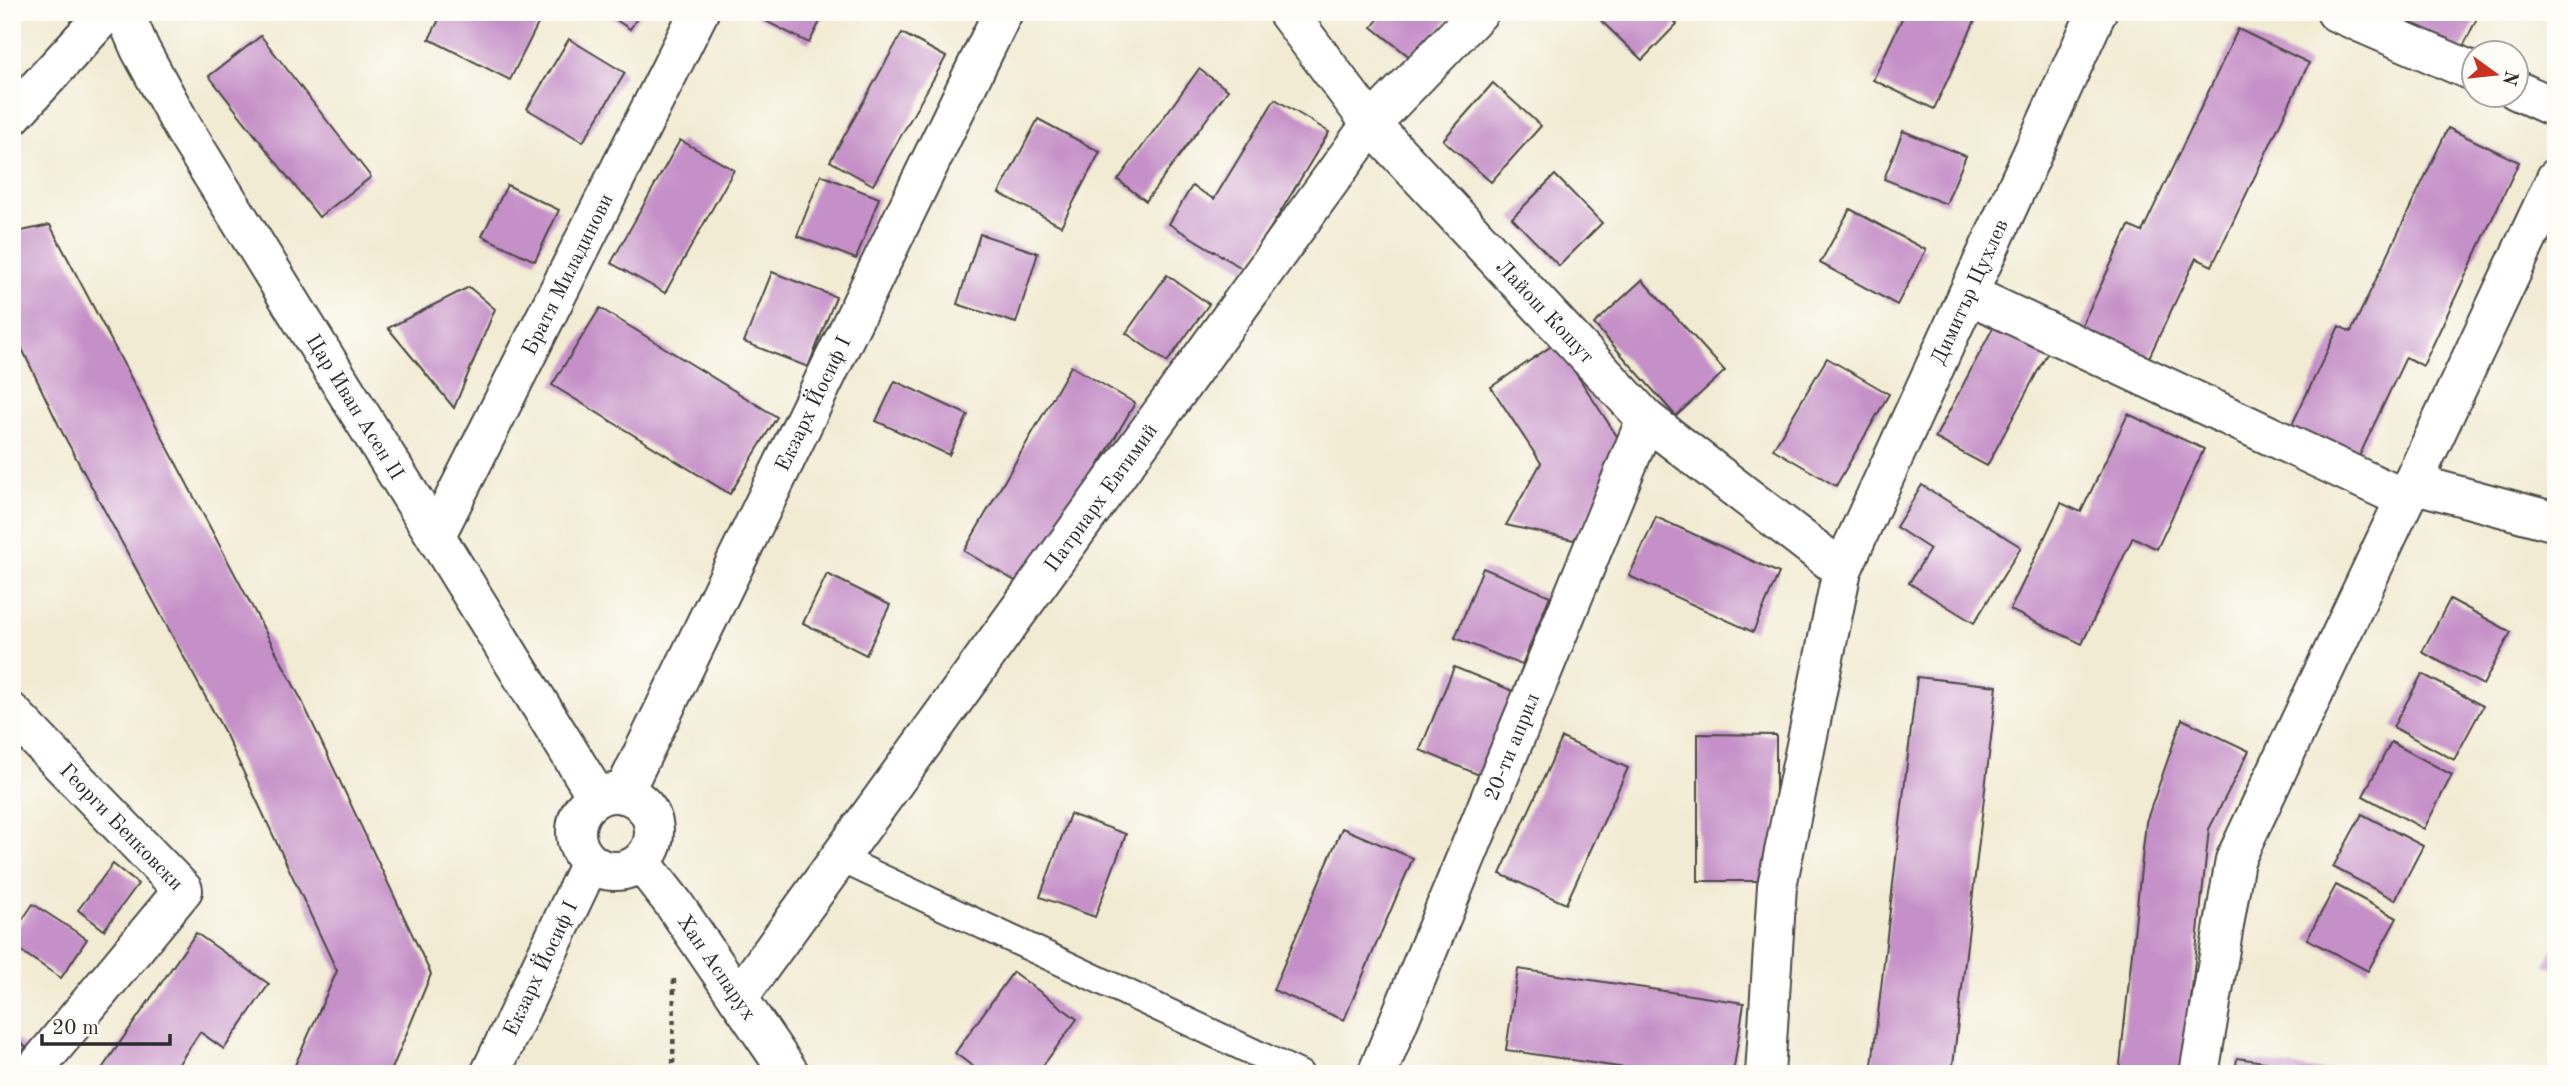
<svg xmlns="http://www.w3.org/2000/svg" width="2568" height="1086" viewBox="0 0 2568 1086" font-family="'Old Standard TT',serif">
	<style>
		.building { fill: #c58fc7 }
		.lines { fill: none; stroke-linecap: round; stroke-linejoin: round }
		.service-casing { stroke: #494844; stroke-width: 30 }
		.minor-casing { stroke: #494844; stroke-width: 42 }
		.tertiary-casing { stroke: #494844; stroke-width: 42 }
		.path { stroke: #494844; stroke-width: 4.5; stroke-dasharray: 5 5; stroke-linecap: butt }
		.service { stroke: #fff; stroke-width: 26 }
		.minor { stroke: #fff; stroke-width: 38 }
		.tertiary { stroke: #fff; stroke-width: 38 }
		.labels { text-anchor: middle; stroke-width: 5; stroke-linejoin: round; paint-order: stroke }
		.street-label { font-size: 21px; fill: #2b2b2b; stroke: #fdfcf7 }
	</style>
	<rect width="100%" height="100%" fill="#fdfcf7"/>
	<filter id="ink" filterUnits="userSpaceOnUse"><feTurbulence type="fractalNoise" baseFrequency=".0143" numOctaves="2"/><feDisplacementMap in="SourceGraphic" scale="14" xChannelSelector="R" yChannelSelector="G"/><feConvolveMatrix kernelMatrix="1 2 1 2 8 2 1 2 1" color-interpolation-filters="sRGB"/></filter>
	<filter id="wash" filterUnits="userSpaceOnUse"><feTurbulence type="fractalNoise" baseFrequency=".00686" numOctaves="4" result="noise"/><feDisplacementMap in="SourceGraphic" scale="28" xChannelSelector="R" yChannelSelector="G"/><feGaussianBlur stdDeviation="1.57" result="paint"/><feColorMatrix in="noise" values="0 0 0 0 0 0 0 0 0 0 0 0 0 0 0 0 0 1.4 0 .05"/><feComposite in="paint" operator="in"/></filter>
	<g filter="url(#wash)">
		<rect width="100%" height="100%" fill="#f2ebd3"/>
		<g id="blocks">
			<g class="building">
				<path d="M 443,12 L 530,12 L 541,18 L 510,80 L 429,39 Z"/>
				<path d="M 604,12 L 641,12 L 630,29 Z"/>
				<path d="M 748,12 L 825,12 L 809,43 Z"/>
				<path d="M 1384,12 L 1445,12 L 1450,17 L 1415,61 L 1372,27 Z"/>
				<path d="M 1592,12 L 1665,12 L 1677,24 L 1642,60 Z"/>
				<path d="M 1905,12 L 1979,12 L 1934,109 L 1873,80 Z"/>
				<path d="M 2397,12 L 2480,12 L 2460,53 L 2393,21 Z"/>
				<path d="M 2238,29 L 2309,63 L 2212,266 L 2196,258 L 2145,366 L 2078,333 L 2129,226 L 2142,232 Z"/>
				<path d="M 902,33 L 946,57 L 873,185 L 830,161 Z"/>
				<path d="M 261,36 L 371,177 L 319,217 L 209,76 Z"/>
				<path d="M 569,39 L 625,73 L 583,142 L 527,109 Z"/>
				<path d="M 1199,69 L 1228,90 L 1146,201 L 1118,180 Z"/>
				<path d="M 1493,83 L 1541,126 L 1491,182 L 1443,140 Z"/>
				<path d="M 1275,99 L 1329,132 L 1245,270 L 1169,224 L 1192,186 L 1214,199 Z"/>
				<path d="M 1038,119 L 1100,152 L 1061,226 L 999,193 Z"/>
				<path d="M 2448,128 L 2519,162 L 2423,366 L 2406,357 L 2355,465 L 2288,433 L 2339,326 L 2351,332 Z"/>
				<path d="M 1903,131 L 1966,156 L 1946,204 L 1884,179 Z"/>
				<path d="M 680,140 L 734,170 L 665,293 L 611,263 Z"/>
				<path d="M 821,175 L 879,198 L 856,259 L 797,236 Z"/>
				<path d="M 1555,175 L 1602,223 L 1559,266 L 1512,218 Z"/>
				<path d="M 507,185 L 559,210 L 535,261 L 482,236 Z"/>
				<path d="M 1850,209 L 1926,250 L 1897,305 L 1820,263 Z"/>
				<path d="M 50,225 L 301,699 L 431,974 L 390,1074 L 291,1074 L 337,971 L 225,733 L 62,432 L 12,328 L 12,233 Z"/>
				<path d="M 980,234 L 1038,253 L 1016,323 L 957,304 Z"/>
				<path d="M 772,272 L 836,297 L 808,367 L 744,342 Z"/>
				<path d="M 1167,275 L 1209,304 L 1167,362 L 1126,333 Z"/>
				<path d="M 1642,280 L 1725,371 L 1676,416 L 1594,324 Z"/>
				<path d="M 469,287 L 495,309 L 454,408 L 388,328 Z"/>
				<path d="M 600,308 L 777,417 L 730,494 L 552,385 Z"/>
				<path d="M 1995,324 L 2048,352 L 1987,466 L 1935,438 Z"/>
				<path d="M 1556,343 L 1626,450 L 1574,540 L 1506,525 L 1541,463 L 1491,387 Z"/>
				<path d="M 1827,358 L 1889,394 L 1836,486 L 1773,449 Z"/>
				<path d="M 1071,366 L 1135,403 L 1027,588 L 964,551 Z"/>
				<path d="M 895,381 L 968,415 L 949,455 L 876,421 Z"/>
				<path d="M 2128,414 L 2204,449 L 2157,549 L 2133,537 L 2082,644 L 2010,610 L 2061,503 L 2081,512 Z"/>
				<path d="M 1922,485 L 2021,547 L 1974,623 L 1909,583 L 1930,549 L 1896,527 Z"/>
				<path d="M 1656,517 L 1779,573 L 1753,632 L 1629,576 Z"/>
				<path d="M 1483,568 L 1550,596 L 1522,665 L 1455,638 Z"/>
				<path d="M 827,574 L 890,605 L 866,655 L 803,623 Z"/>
				<path d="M 2450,599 L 2511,632 L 2483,685 L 2422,652 Z"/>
				<path d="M 1454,667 L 1513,691 L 1479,775 L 1420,750 Z"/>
				<path d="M 2422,674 L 2483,706 L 2454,760 L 2393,727 Z"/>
				<path d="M 1917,677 L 1997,686 L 1952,1074 L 1871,1074 Z"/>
				<path d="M 2182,719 L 2249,751 L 2209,829 L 2183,1074 L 2119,1074 L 2146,822 Z"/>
				<path d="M 1698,734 L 1776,735 L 1776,881 L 1698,881 Z"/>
				<path d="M 1562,738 L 1628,768 L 1566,904 L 1500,874 Z"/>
				<path d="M 2391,742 L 2452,775 L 2424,829 L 2363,796 Z"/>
				<path d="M 1070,814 L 1126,834 L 1095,917 L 1040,897 Z"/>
				<path d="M 2362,814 L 2423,846 L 2395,900 L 2333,867 Z"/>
				<path d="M 1342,828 L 1413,858 L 1344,1020 L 1273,990 Z"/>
				<path d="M 113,864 L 138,884 L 104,930 L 78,910 Z"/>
				<path d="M 2336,885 L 2397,918 L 2368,971 L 2307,939 Z"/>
				<path d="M 33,904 L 87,939 L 61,978 L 12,945 L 12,935 Z"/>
				<path d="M 196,933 L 269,984 L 224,1049 L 200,1032 L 172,1074 L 107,1074 L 101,1070 Z"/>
				<path d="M 2556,941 L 2556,969 L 2545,964 Z"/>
				<path d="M 1518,969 L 1744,1003 L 1733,1074 L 1665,1074 L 1506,1050 Z"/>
				<path d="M 1013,972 L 1077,1019 L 1037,1074 L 983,1074 L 955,1053 Z"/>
				<path d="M 12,1036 L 26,1047 L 12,1065 Z"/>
				<path d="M 2237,1058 L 2332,1072 L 2332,1074 L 2235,1074 Z"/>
			</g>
		</g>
	</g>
	<g filter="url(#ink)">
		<use href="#blocks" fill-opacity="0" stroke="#494844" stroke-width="2"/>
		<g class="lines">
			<defs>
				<path id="service" d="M 839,858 L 1300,1074"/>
				<g id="minor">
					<path id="s1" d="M 124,12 L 140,49 L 183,128 L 597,797"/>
					<path id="s2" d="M 1287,12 L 1371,124 L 1646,419 L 1842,570"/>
					<path d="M 2336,12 L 2474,72"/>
					<path d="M 2516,90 L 2556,108"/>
					<path d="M 12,116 L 107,12"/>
					<path d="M 1968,294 L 2405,499"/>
					<path d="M 2412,483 L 2556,522"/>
					<path id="s3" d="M 436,535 L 699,12"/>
					<path id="s4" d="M 12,713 L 183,890 L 31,1074"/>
					<path id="s5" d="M 738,998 L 1371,124 L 1479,12"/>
					<path id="s6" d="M 490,1074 L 590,863"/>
					<path id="s7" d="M 1377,1074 L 1646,419"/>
					<path id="s8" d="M 1765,1074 L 1777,886 L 1842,570 L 2097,12"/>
					<path d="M 2199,1074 L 2235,860 L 2556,178"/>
				</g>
				<g id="tertiary">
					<circle cx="615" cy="832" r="39"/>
					<path id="s9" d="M 623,794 L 1003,12"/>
					<path id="s10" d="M 641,862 L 674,904 L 790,1074"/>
				</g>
			</defs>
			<use href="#service" class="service-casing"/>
			<use href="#minor" class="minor-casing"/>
			<use href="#tertiary" class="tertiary-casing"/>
			<path class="path" d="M 673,1074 L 674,978"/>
			<use href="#service" class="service"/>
			<use href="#minor" class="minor"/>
			<use href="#tertiary" class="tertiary"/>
		</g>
	</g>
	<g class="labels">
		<g class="street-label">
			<text dy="7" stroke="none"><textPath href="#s3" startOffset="292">Братя Миладинови</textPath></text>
			<text dy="7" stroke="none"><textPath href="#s8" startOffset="817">Димитър Цухлев</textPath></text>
			<text dy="7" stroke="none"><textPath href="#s2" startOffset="396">Лайош Кошут</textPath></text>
			<text dy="7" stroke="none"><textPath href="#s9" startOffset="434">Екзарх Йосиф I</textPath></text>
			<text dy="7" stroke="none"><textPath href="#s1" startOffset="458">Цар Иван Асен II</textPath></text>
			<text dy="7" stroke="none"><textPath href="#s5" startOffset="618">Патриарх Евтимий</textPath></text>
			<text dy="7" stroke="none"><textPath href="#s7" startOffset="354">20-ти април</textPath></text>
			<text dy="7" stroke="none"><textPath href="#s4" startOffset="158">Георги Бенковски</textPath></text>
			<text dy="7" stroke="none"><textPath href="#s10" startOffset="130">Хан Аспарух</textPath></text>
			<text dy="7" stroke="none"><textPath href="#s6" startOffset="117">Екзарх Йосиф I</textPath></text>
		</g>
	</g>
	<rect width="2568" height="1086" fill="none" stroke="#fdfcf7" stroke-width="42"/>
	<g transform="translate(2495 74) rotate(105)"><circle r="33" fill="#fdfcf7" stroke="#a9a8a5" stroke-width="2"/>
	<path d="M0-5L12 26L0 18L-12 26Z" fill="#c8321e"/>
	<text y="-10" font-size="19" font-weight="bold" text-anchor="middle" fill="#2b2b2b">N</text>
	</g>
	<path d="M42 1034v10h128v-10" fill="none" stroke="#2b2b2b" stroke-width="3.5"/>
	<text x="52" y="1034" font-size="21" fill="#2b2b2b" stroke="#fdfcf7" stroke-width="5" paint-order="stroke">20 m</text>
</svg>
